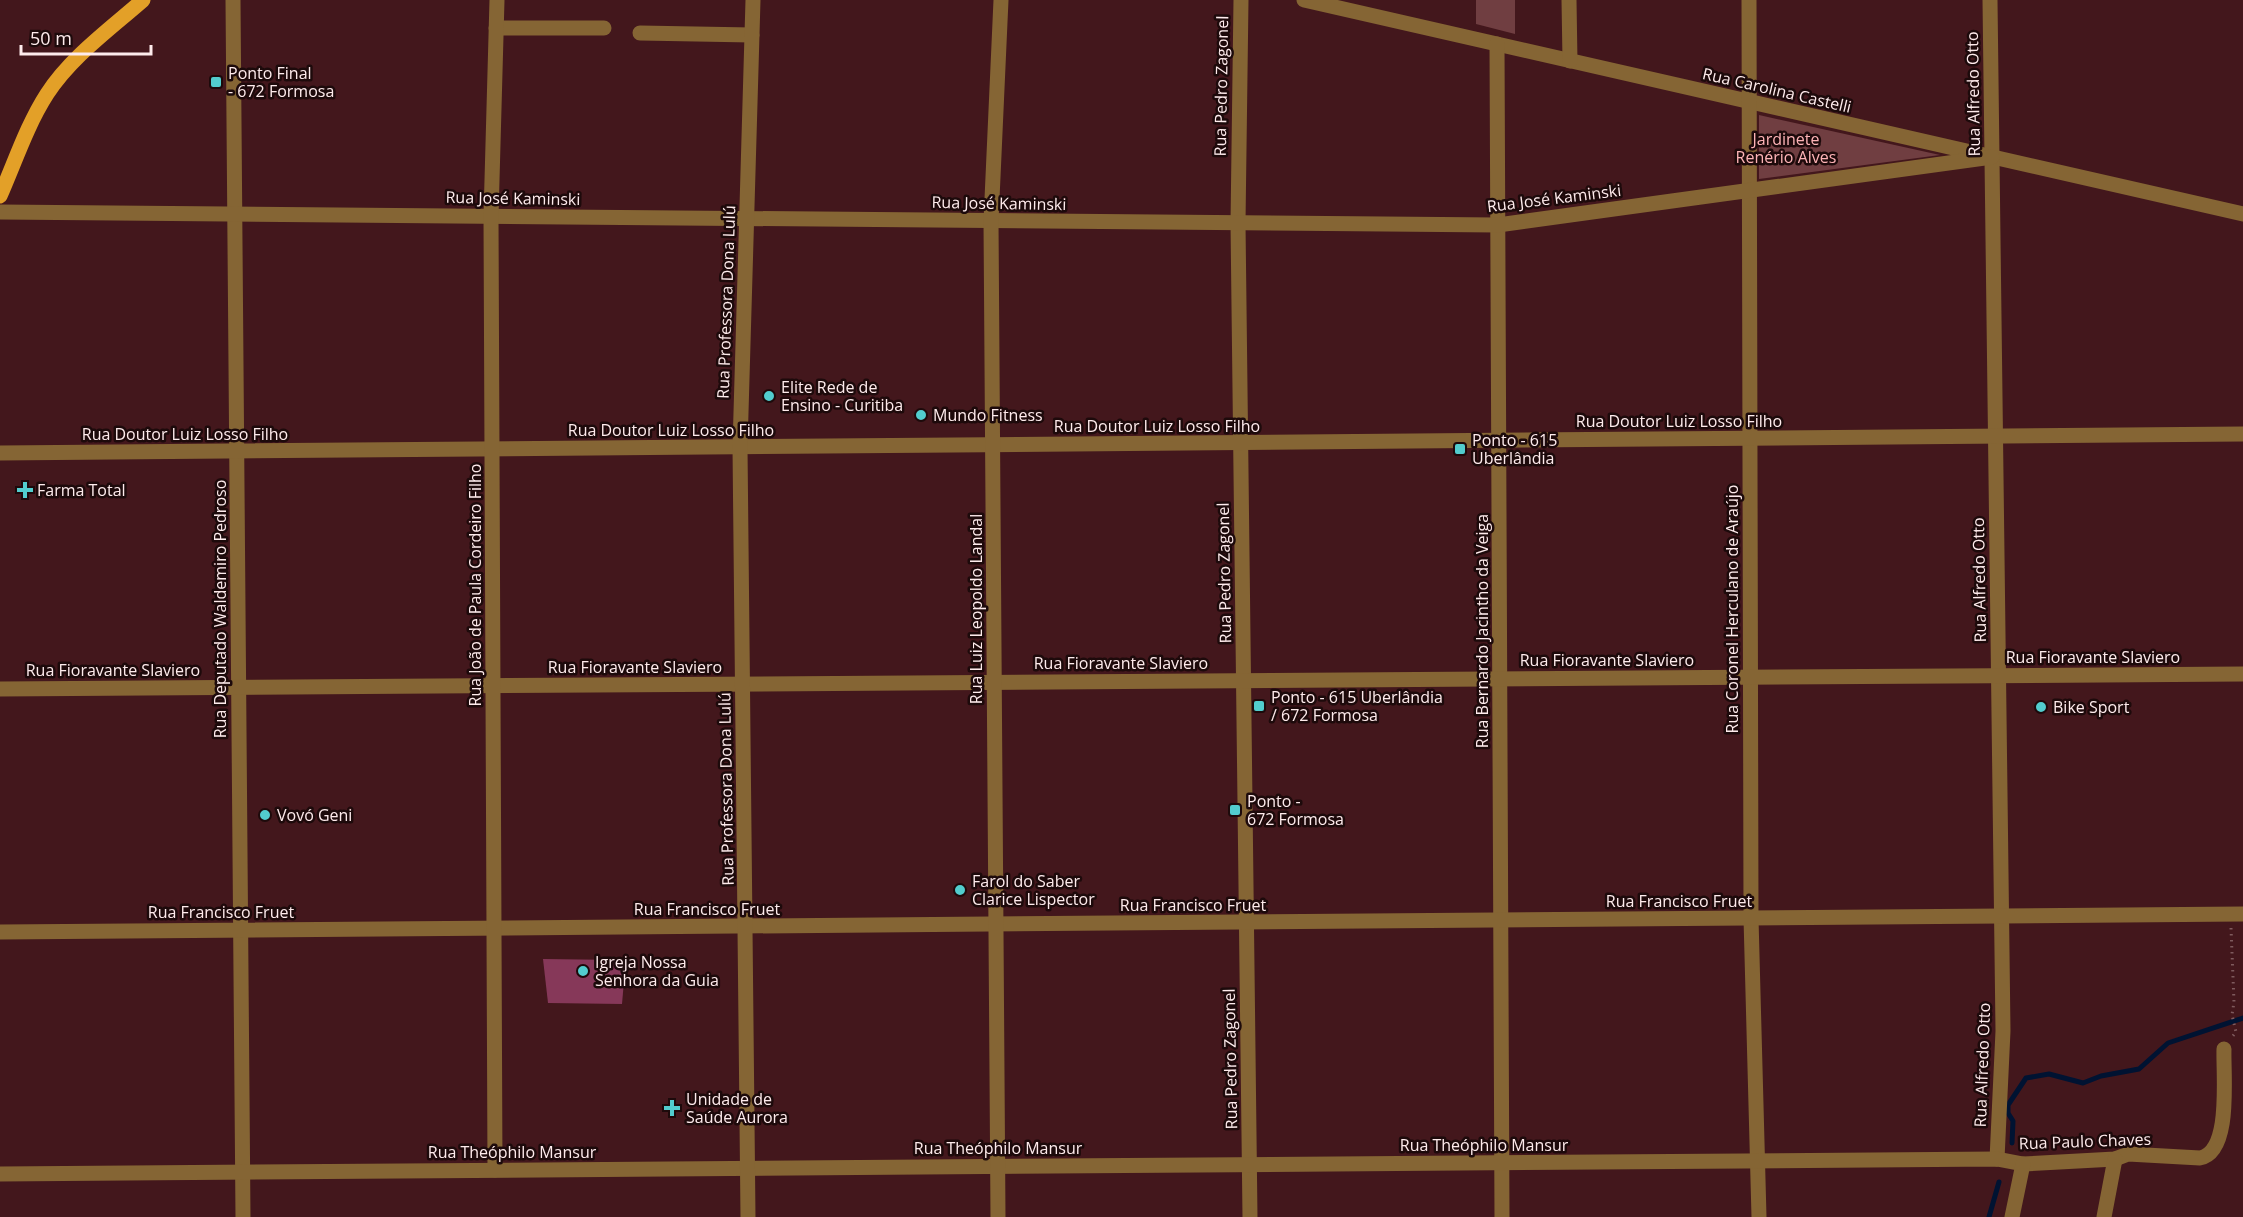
<svg xmlns="http://www.w3.org/2000/svg" width="2243" height="1217" viewBox="0 0 2243 1217" font-family="'Open Sans',sans-serif">
	<style>
		.green { fill: #703e41 }
		.lines { fill: none; stroke-linecap: round; stroke-linejoin: round }
		.stream { stroke: #001332; stroke-width: 5 }
		.building { fill: #863859 }
		.path { stroke: #7e5a5d; stroke-width: 3; stroke-dasharray: 1.5 4.5; stroke-linecap: butt }
		.minor { stroke: #856534; stroke-width: 15 }
		.major { stroke: #e3a028; stroke-width: 15 }
		.poi-dot { fill: #52cdce; stroke: #1d0a0b; stroke-width: 2 }
		.labels { text-anchor: middle; stroke-width: 5; stroke-linejoin: round; paint-order: stroke }
		.poi-label { font-size: 16px; fill: #feebec; stroke: #1d0a0b; text-anchor: start }
		.street-label { font-size: 16px; fill: #feebec; stroke: #1d0a0b }
		.park-label { font-size: 16px; fill: #feb4b7; stroke: #1d0a0b }
	</style>
	<rect width="100%" height="100%" fill="#43171c"/>
	<g class="green">
		<path d="M 1476,0 L 1515,0 L 1515,34 L 1476,24 Z"/>
		<path d="M 1759,115 L 1940,155 L 1759,179 Z"/>
	</g>
	<g class="lines">
		<g class="stream">
			<path d="M 2012,1143 L 2013,1121 L 2008,1113 L 2008,1105 L 2026,1078 L 2049,1074 L 2083,1083 L 2101,1076 L 2139,1069 L 2168,1043 L 2243,1018"/>
			<path d="M 1989,1217 L 1999,1182"/>
		</g>
	</g>
	<path class="building" d="M 543,959 L 619,960 L 624,981 L 622,1004 L 548,1003 Z"/>
	<g class="lines">
		<path class="path" d="M 2231,928 L 2234,1002 L 2232,1015 L 2236,1032 L 2232,1037"/>
		<g class="minor">
			<path d="M 233,0 L 243,1217"/>
			<path d="M 1241,0 L 1238,223 L 1250,1217"/>
			<path d="M 1304,0 L 2243,214"/>
			<path d="M 1569,0 L 1570,61"/>
			<path d="M 1749,0 L 1751,918 L 1759,1217"/>
			<path d="M 1990,0 L 2003,1031 L 1997,1159"/>
			<path d="M 496,28 L 604,28"/>
			<path d="M 640,33 L 752,35"/>
			<path d="M 1497,44 L 1502,1217"/>
			<path d="M 0,212 L 1498,225 L 1992,157"/>
			<path d="M 0,453 L 2243,434"/>
			<path d="M 0,689 L 2243,674"/>
			<path d="M 0,932 L 2243,914"/>
			<path d="M 495,1170 L 491,216 L 497,0"/>
			<path d="M 0,1174 L 1997,1159 L 2023,1164 L 2115,1159 L 2128,1154 L 2200,1158 C 2232,1152 2223,1075 2224,1049"/>
			<path d="M 748,1217 L 740,447 L 753,0"/>
			<path d="M 998,1217 L 991,221 L 1001,0"/>
			<path d="M 2012,1217 L 2023,1164"/>
			<path d="M 2104,1217 L 2115,1159"/>
		</g>
		<path class="major" d="M 0,196 C 15,162 27,125 47,94 C 71,57 110,29 143,0"/>
	</g>
	<g class="poi-dot">
		<rect x="210" y="76" width="12" height="12" rx="3"/>
		<circle cx="769" cy="396" r="6"/>
		<circle cx="921" cy="415" r="6"/>
		<rect x="1454" y="443" width="12" height="12" rx="3"/>
		<path d="M22 481h6v6h6v6h-6v6h-6v-6h-6v-6h6z"/>
		<rect x="1253" y="700" width="12" height="12" rx="3"/>
		<circle cx="2041" cy="707" r="6"/>
		<rect x="1229" y="804" width="12" height="12" rx="3"/>
		<circle cx="265" cy="815" r="6"/>
		<circle cx="960" cy="890" r="6"/>
		<circle cx="583" cy="971" r="6"/>
		<path d="M669 1099h6v6h6v6h-6v6h-6v-6h-6v-6h6z"/>
	</g>
	<g class="labels">
		<g class="poi-label">
			<text x="228" y="79">Ponto Final<tspan x="228" dy="18">- 672 Formosa</tspan></text>
			<text x="781" y="393">Elite Rede de<tspan x="781" dy="18">Ensino - Curitiba</tspan></text>
			<text x="933" y="421">Mundo Fitness</text>
			<text x="1472" y="446">Ponto - 615<tspan x="1472" dy="18">Uberlândia</tspan></text>
			<text x="37" y="496">Farma Total</text>
			<text x="1271" y="703">Ponto - 615 Uberlândia<tspan x="1271" dy="18">/ 672 Formosa</tspan></text>
			<text x="2053" y="713">Bike Sport</text>
			<text x="1247" y="807">Ponto -<tspan x="1247" dy="18">672 Formosa</tspan></text>
			<text x="277" y="821">Vovó Geni</text>
			<text x="972" y="887">Farol do Saber<tspan x="972" dy="18">Clarice Lispector</tspan></text>
			<text x="595" y="968">Igreja Nossa<tspan x="595" dy="18">Senhora da Guia</tspan></text>
			<text x="686" y="1105">Unidade de<tspan x="686" dy="18">Saúde Aurora</tspan></text>
		</g>
		<g class="street-label">
			<text transform="translate(1221 86) rotate(-89)" y="6">Rua Pedro Zagonel</text>
			<text transform="translate(1777 90) rotate(13)" y="6">Rua Carolina Castelli</text>
			<text transform="translate(1973 94) rotate(-91)" y="6">Rua Alfredo Otto</text>
			<text transform="translate(513 198) rotate(1)" y="6">Rua José Kaminski</text>
			<text transform="translate(1554 198) rotate(-7)" y="6">Rua José Kaminski</text>
			<text transform="translate(999 203) rotate(1)" y="6">Rua José Kaminski</text>
			<text transform="translate(726 302) rotate(-88)" y="6">Rua Professora Dona Lulú</text>
			<text x="1679" y="427">Rua Doutor Luiz Losso Filho</text>
			<text x="1157" y="432">Rua Doutor Luiz Losso Filho</text>
			<text x="671" y="436">Rua Doutor Luiz Losso Filho</text>
			<text x="185" y="440">Rua Doutor Luiz Losso Filho</text>
			<text transform="translate(1224 573) rotate(-91)" y="6">Rua Pedro Zagonel</text>
			<text transform="translate(1979 580) rotate(-91)" y="6">Rua Alfredo Otto</text>
			<text transform="translate(475 585) rotate(-90)" y="6">Rua João de Paula Cordeiro Filho</text>
			<text transform="translate(220 609) rotate(-90)" y="6">Rua Deputado Waldemiro Pedroso</text>
			<text transform="translate(976 609) rotate(-90)" y="6">Rua Luiz Leopoldo Landal</text>
			<text transform="translate(1732 609) rotate(-90)" y="6">Rua Coronel Herculano de Araújo</text>
			<text transform="translate(1482 631) rotate(-90)" y="6">Rua Bernardo Jacintho da Veiga</text>
			<text x="2093" y="663">Rua Fioravante Slaviero</text>
			<text x="1607" y="666">Rua Fioravante Slaviero</text>
			<text x="1121" y="669">Rua Fioravante Slaviero</text>
			<text x="635" y="673">Rua Fioravante Slaviero</text>
			<text x="113" y="676">Rua Fioravante Slaviero</text>
			<text transform="translate(726 789) rotate(-91)" y="6">Rua Professora Dona Lulú</text>
			<text x="1679" y="907">Rua Francisco Fruet</text>
			<text x="1193" y="911">Rua Francisco Fruet</text>
			<text x="707" y="915">Rua Francisco Fruet</text>
			<text x="221" y="918">Rua Francisco Fruet</text>
			<text transform="translate(1230 1059) rotate(-91)" y="6">Rua Pedro Zagonel</text>
			<text transform="translate(1982 1065) rotate(-88)" y="6">Rua Alfredo Otto</text>
			<text transform="translate(2085 1141) rotate(-2)" y="6">Rua Paulo Chaves</text>
			<text x="1484" y="1151">Rua Theóphilo Mansur</text>
			<text x="998" y="1154">Rua Theóphilo Mansur</text>
			<text x="512" y="1158">Rua Theóphilo Mansur</text>
		</g>
		<g class="park-label">
			<text x="1786" y="145">Jardinete<tspan x="1786" dy="18">Renério Alves</tspan></text>
		</g>
	</g>
	<path d="M21 45v9h130v-9" fill="none" stroke="#feebec" stroke-width="3"/>
	<text x="30" y="45" font-size="18" fill="#feebec" stroke="#1d0a0b" stroke-width="4.5" paint-order="stroke">50 m</text>
</svg>
